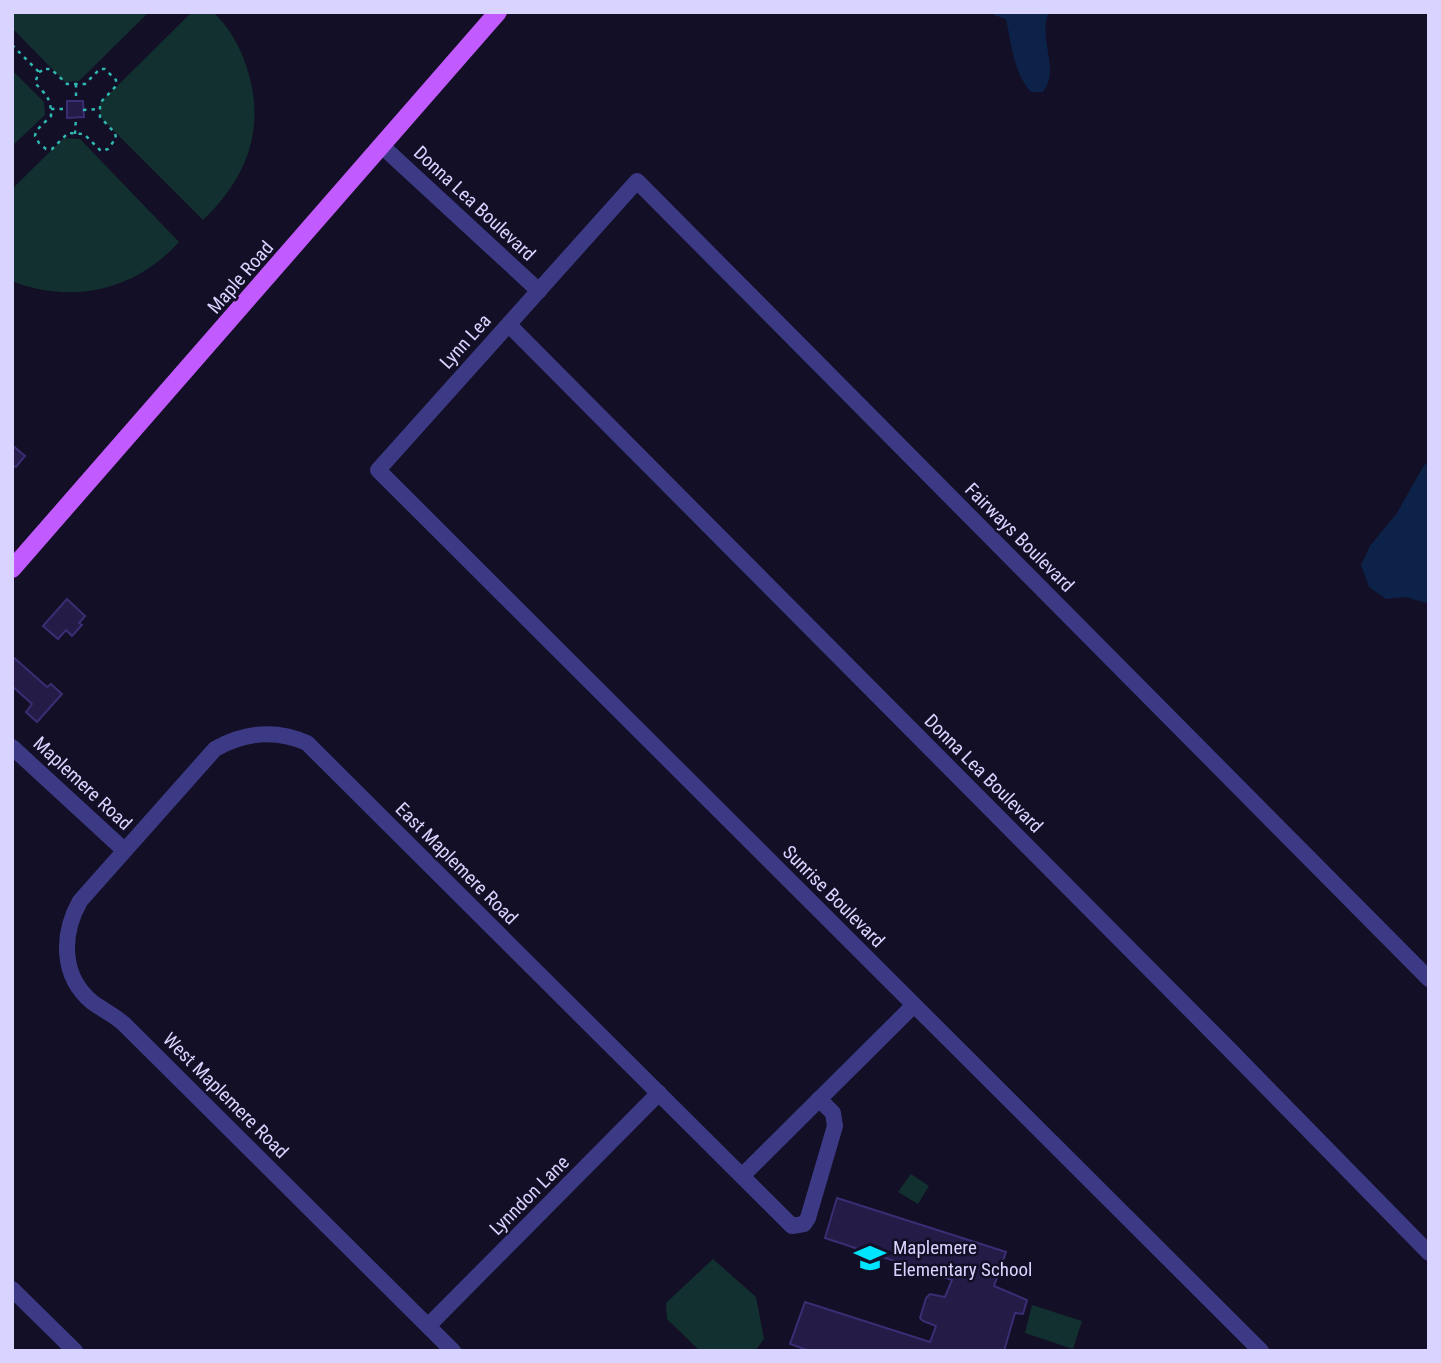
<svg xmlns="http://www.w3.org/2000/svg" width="1441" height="1363" viewBox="0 0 1441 1363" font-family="'Roboto Condensed',sans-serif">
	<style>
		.green { fill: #12302f }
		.water { fill: #0c2248 }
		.building { fill: #241b47; stroke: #3b2d73; stroke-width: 2 }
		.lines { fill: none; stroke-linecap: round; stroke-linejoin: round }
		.path { stroke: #2fb8b0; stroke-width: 2.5; stroke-dasharray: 3.5 5; stroke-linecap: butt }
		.minor { stroke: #3d3a85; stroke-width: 16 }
		.major { stroke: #c25bff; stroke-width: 18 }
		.labels { text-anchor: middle; stroke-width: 5; stroke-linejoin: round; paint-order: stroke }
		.street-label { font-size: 19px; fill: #d9d4ff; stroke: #130f26 }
		.poi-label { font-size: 19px; fill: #d9d4ff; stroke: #130f26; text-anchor: start }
	</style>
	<rect width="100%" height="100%" fill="#130f26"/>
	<g class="green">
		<path d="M 12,12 L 149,12 L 79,81 L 65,82 L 12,28 Z"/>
		<path d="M 192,12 L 213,12 C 227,25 236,40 243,57 C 268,121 251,174 203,220 L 100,117 L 100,103 Z"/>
		<path d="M 12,70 L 44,102 L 45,115 L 12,146 Z"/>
		<path d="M 64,138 L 80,139 L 179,242 C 136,290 72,305 12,281 L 12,189 Z"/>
		<path d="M 911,1174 L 929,1186 L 918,1204 L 898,1192 Z"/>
		<path d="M 713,1259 L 756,1297 L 764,1339 L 755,1351 L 700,1351 L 667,1319 L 666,1303 Z"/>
		<path d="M 1032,1305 L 1082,1321 L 1073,1349 L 1025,1333 Z"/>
	</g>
	<g class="water">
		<path d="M 993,12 L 1049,12 C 1037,39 1061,68 1043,92 L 1031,92 C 1014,74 1011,42 1006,19 L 994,15 Z"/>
		<path d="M 1429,463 L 1429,604 L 1406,597 L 1386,599 L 1369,587 L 1361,565 L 1370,546 L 1397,513 L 1424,465 Z"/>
	</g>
	<g class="building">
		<path d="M 67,101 L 83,101 L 84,117 L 67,118 Z"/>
		<path d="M 12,445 L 25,456 L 16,467 L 12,466 Z"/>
		<path d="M 67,599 L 85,616 L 79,623 L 82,625 L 72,636 L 66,630 L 58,639 L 43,626 Z"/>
		<path d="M 12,656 L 47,687 L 51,684 L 62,694 L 37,722 L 26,712 L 32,704 L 12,686 Z"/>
		<path d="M 837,1198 L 1006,1252 L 994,1286 L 1027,1300 L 1023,1314 L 1015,1313 L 1004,1351 L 810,1351 L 790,1344 L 805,1302 L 930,1342 L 936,1326 L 923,1321 L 920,1318 L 926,1298 L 930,1294 L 945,1297 L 952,1280 L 825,1238 Z"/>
	</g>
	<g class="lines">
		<g class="path">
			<path d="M 12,45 L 39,72"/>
			<path d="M 46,69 L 51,69 L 67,84 L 85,84 L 100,69 L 105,69 L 116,80 L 116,86 L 100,103 L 100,117 L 115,133 L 116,138 L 108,149 L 101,151 L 84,134 L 68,133 L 52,149 L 46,149 L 39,143 L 35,136 L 36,131 L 51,116 C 51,98 47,96 35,83 L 39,72 Z"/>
			<path d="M 76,84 L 76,101"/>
			<path d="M 51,109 L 67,109"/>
			<path d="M 83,110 L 100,109"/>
			<path d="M 75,134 L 76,117"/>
		</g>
		<g class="minor">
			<path d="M 383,147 L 539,291"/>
			<path d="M 509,325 L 1229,1049 L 1429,1253"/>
			<path d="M 12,747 L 124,850"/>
			<path d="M 742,1176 L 914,1005"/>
			<path d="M 12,1289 L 75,1351"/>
			<path d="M 428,1326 L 659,1093"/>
			<path d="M 453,1351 L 124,1024 C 114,1015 103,1010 92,1002 C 61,976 61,935 80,901 L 215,749 C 245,732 275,729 307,743 L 792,1226 L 804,1224 L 808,1218 L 835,1126 L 833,1113 L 819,1099"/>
			<path d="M 1261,1351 L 378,470 L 637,181 L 1429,979"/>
		</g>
		<path class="major" d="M 12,569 L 498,12"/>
	</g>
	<defs>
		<symbol id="school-bare" viewBox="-9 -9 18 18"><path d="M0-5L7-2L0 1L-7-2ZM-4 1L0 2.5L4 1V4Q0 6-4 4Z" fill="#00e5ff" stroke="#130f26" stroke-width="2.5" paint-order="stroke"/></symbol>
	</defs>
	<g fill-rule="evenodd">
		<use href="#school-bare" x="848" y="1236" width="44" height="44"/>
	</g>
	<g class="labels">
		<g class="street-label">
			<text transform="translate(475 203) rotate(43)" y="7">Donna Lea Boulevard</text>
			<text transform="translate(240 277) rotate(-49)" y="7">Maple Road</text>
			<text transform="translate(465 341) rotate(-48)" y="7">Lynn Lea</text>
			<text transform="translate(1020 537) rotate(45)" y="7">Fairways Boulevard</text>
			<text transform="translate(984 773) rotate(45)" y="7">Donna Lea Boulevard</text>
			<text transform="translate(83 783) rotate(43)" y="7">Maplemere Road</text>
			<text transform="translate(457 863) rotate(45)" y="7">East Maplemere Road</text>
			<text transform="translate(834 896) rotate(45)" y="7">Sunrise Boulevard</text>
			<text transform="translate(226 1095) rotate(45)" y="7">West Maplemere Road</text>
			<text transform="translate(529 1195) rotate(-45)" y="7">Lynndon Lane</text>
		</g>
		<g class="poi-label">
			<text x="893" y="1254">Maplemere<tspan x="893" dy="22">Elementary School</tspan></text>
		</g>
	</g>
	<rect width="1441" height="1363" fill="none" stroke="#d9d4ff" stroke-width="28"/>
</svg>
